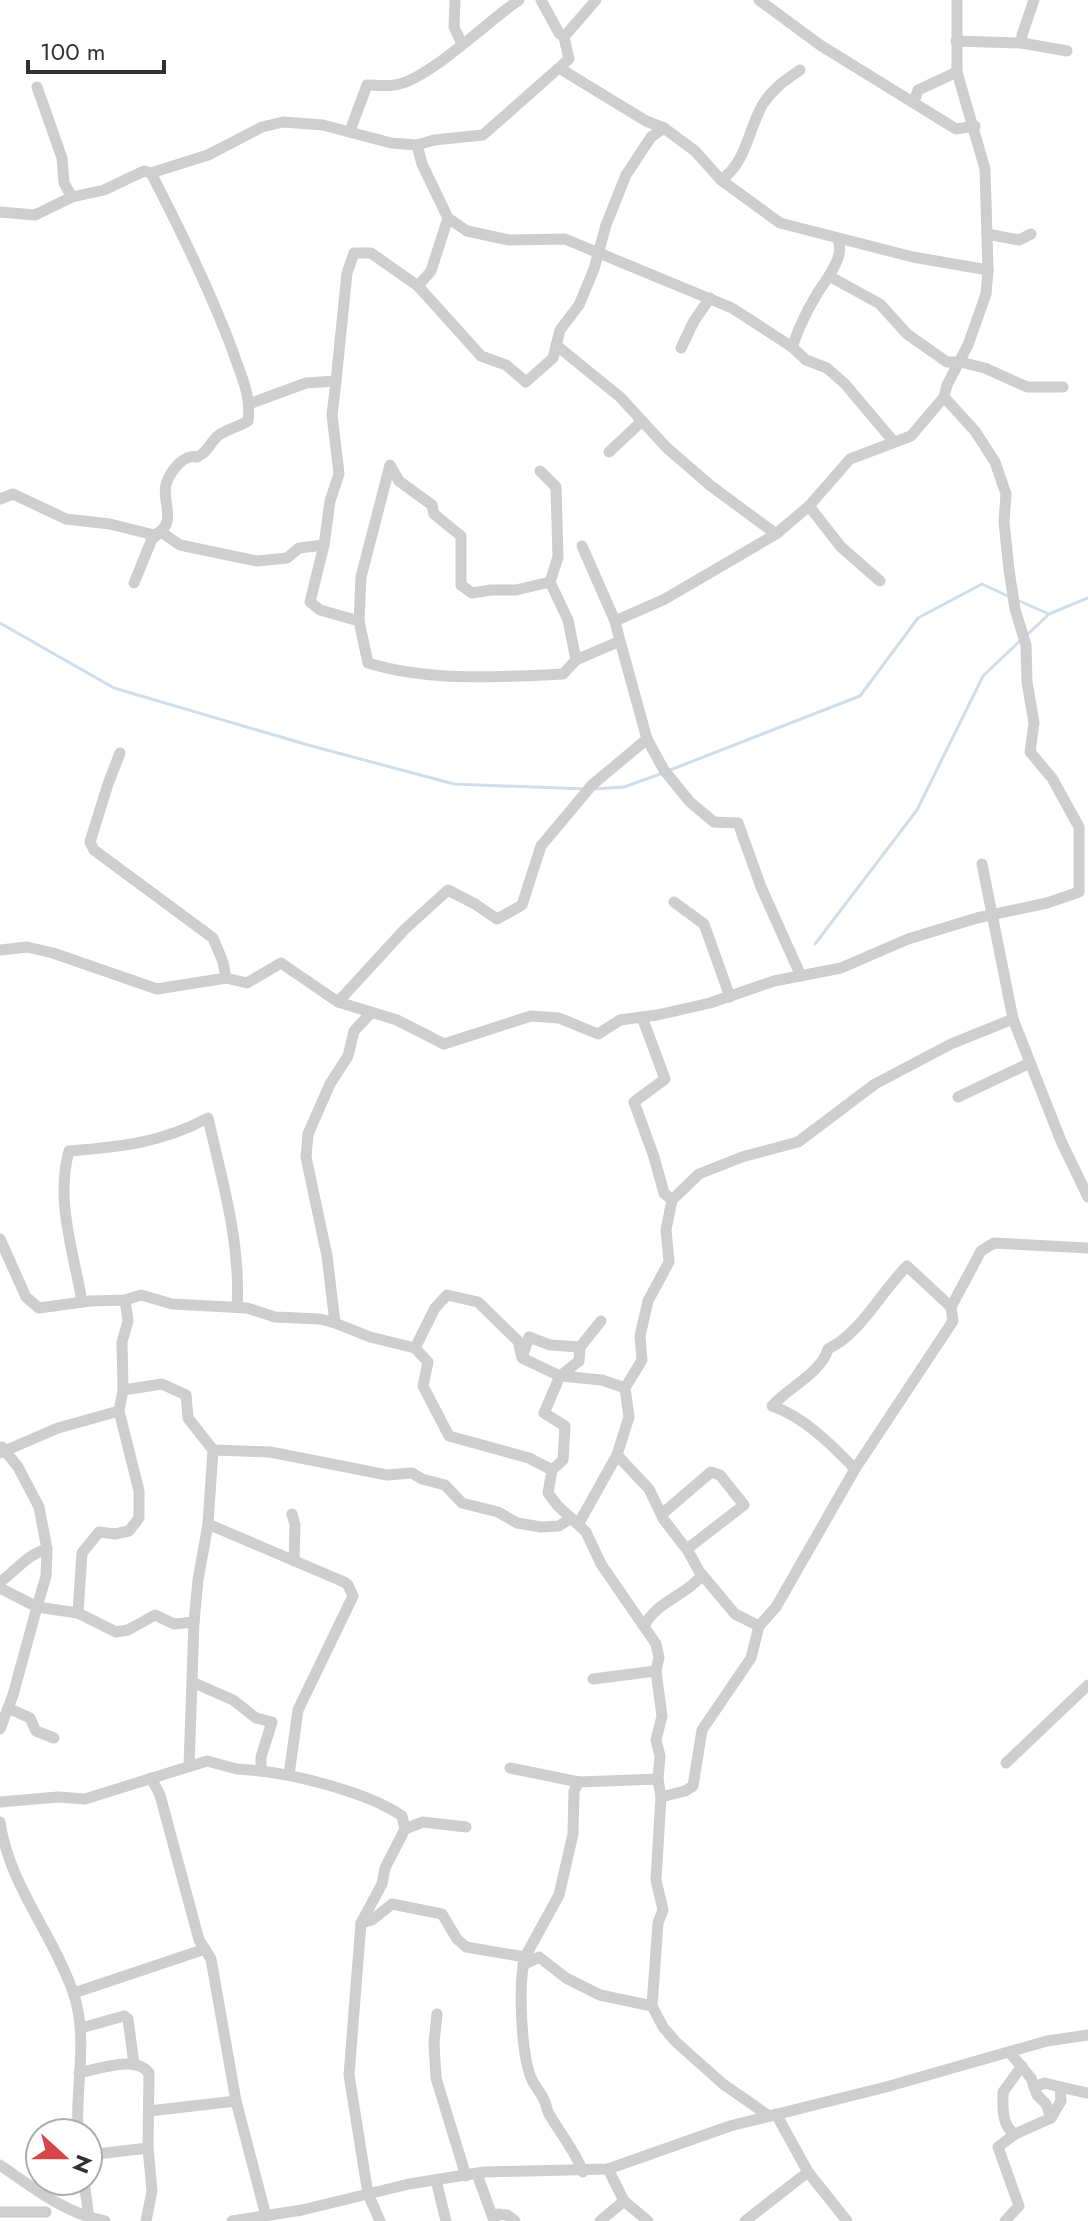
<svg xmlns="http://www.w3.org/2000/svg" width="1088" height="2221" viewBox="0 0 1088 2221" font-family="Jost,sans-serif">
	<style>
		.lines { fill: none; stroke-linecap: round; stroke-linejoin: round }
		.stream { stroke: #cfdeea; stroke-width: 3 }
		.street { stroke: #cecece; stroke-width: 11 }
	</style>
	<rect width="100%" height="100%" fill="#fff"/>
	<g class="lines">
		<g class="stream">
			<path d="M 1017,600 L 1049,614"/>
			<path d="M 0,623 L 114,688 L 308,745 L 454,784 L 585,789"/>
			<path d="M 1028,634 L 1049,614 L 1088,598"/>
			<path d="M 670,770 L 860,696 L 918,618 L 982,584 L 1010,597"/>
			<path d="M 593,789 L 624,787 L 663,773"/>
			<path d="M 815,944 L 917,810 L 983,676 L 1022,639"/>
		</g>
		<g class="street">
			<path d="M 455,0 L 454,27 L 462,44"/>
			<path d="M 759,0 L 820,45 L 956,129 L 975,126"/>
			<path d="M 564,37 L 596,0"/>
			<path d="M 956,41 L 1022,43 L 1022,35 L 1034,0"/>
			<path d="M 1022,43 L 1067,51"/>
			<path d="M 559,68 L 646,121 L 664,128 L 695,151 L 721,180 L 780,223 L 913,257 L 988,270"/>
			<path d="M 37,87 L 62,158 L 64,183 L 72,197"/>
			<path d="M 914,102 L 918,90 L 957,72"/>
			<path d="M 350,131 L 367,85 C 377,85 390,87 399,84 C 432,76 488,21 519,0"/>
			<path d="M 417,145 L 422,164 L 448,218 L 467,231 L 509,240 L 565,239 L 732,308 L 792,347 L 806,360 L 827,368 L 845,384 L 894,442"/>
			<path d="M 721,180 C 747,162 748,129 763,104 C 773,88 786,80 800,70"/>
			<path d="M 0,212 L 35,215 L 72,197 L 104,190 L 144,171 L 151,173 L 208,155 L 262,127 L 283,122 L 323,125 L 391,143 L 417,145 L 434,140 L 483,135 L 569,59 L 564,37 L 559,33 L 541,0"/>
			<path d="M 987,234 L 1019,240 L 1031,234"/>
			<path d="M 838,239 C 843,254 836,263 829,276 L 880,304 L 907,334 L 947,362 L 960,362 L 985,368 L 1027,387 L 1063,387"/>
			<path d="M 418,286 L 481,356 L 506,365 L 526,382 L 553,358 L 560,330 L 579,305 L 594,269 L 606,225 L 626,175 L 651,137 L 664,128"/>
			<path d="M 556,345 L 620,397 L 667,448 L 711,486 L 776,534"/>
			<path d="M 792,347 C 801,321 812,299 829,276"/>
			<path d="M 681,348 L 694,321 L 710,298"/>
			<path d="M 336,381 L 332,415 L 339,474 L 330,501 L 324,545 L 310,602 L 320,610 L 359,621 L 368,663 C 430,682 499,677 563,674 L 576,660 L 620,641 L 615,621 L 665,599 L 776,534 L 809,506 L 850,459 L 911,436 L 944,397 L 947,385 L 968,345 L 986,294 L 988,270 L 985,169 L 957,72 L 957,0"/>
			<path d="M 249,404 L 306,383 L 336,381 L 347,273 L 354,253 L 371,253 L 418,286 L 431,271 L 448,218"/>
			<path d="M 609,452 L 641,422"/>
			<path d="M 0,499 L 13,494 L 66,519 L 110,524 L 154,535 C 181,524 158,498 168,479 C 172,470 181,459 190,457 C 200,455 193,460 202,454 C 209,449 212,440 219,435 C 228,429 238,427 248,421 C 252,396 240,373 232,349 C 209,288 181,231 151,173"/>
			<path d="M 809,506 L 841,547 L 880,581"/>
			<path d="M 582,546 L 615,621"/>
			<path d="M 550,582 L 568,620 L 576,660"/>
			<path d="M 134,583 L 152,539 L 161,532 L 180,545 L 257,561 L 287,558 L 299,548 L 324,545"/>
			<path d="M 359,621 L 361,577 L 390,465 L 399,481 L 432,505 L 434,514 L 461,536 L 461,585 L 472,593 L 491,590 L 516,590 L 550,582 L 558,557 L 556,487 L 540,471"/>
			<path d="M 620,641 L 647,739 L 664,770 L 690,802 L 714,822 L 738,823 L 761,887 L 801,976"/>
			<path d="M 120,753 L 108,784 L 90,842 L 94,850 L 213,938 L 223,962 L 226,978"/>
			<path d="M 982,864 L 1013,1019 L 1061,1141 L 1088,1197"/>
			<path d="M 674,902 L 704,924 L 730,997"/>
			<path d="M 0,950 L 27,947 L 53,953 L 157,989 L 226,978 L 247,983 L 281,963 L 338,1002 L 397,1020 L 444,1044 L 531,1016 L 559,1018 L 598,1034 L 620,1020 L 657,1015 L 710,1003 L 774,981 L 841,968 L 908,939 L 977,918 L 1047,903 L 1079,892 L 1079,827 L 1052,778 L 1030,752 L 1034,723 L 1027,682 L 1026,645 L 1015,609 L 1009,570 L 1004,522 L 1006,494 L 995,462 L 975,431 L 944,397"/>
			<path d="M 338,1002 L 405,929 L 448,890 L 475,904 L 497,919 L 522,905 L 541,846 L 592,785 L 647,739"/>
			<path d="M 642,1017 L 665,1079 L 634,1102 L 654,1157 L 664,1193 L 672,1200"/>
			<path d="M 958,1097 L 1030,1063"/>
			<path d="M 0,1239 L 26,1297 L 39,1308 L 90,1301 L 125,1300 L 141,1295 L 172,1304 L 247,1308 L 275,1317 L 320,1319 L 335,1323 L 370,1337 L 415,1348 L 428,1362 L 423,1386 L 449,1436 L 529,1458 L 552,1470"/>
			<path d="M 82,1302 C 74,1253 55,1201 69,1151 C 120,1147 161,1143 208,1118 C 222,1180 241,1243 237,1307"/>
			<path d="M 951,1307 L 981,1251 L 994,1243 L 1088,1248"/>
			<path d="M 601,1321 L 580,1347 L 579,1361 L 560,1376 L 544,1413 L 565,1426 L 563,1460 L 552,1470 L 548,1493 L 557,1505 L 586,1532 L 601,1564 L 656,1644 L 659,1657 L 656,1671 L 662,1716 L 656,1740 L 660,1756 L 658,1779 L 661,1797 L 656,1880 L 663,1910 L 658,1923 L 652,2006 L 663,2027 L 676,2042 L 723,2084 L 769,2116"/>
			<path d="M 335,1323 L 327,1256 L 306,1157 L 308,1134 L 330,1084 L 348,1056 L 354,1031 L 371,1013"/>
			<path d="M 415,1348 L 435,1308 L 447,1295 L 478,1302 L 518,1341 L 522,1358 L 560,1376 L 602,1380 L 625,1388"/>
			<path d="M 523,1355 L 529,1337 L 550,1345 L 580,1347"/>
			<path d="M 123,1390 L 162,1384 L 186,1395 L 188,1418 L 213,1450 L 208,1524 L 198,1580 L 194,1622 L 189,1766"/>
			<path d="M 213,1450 L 270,1452 L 387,1475 L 412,1473 L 422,1479 L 445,1485 L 462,1503 L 498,1512 L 517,1523 L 541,1527 L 559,1526 L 571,1518"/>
			<path d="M 0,1453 L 58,1428 L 119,1411 L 123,1390 L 122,1342 L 128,1321 L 125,1300"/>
			<path d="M 617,1455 L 649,1489 L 664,1520 L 688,1551 L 699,1571 L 735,1614 L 759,1626"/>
			<path d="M 292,1514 L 295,1525 L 294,1561"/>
			<path d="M 662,1514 L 711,1472 L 720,1475 L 744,1505 L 687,1549"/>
			<path d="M 579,1523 L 617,1455 L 629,1417 L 625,1388 L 642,1360 L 640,1336 L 648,1301 L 669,1262 L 666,1230 L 672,1200 L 699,1174 L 742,1157 L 798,1142 L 875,1084 L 951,1044 L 1013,1019"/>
			<path d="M 208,1524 L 344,1582 L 348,1585 L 353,1596 L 298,1710 L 289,1775"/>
			<path d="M 47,1549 L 46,1576 L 37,1607 L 78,1613 L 116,1632 L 128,1630 L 155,1615 L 174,1624 L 194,1622"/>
			<path d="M 0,1582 C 16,1571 27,1554 47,1549 L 39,1507 L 18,1467 L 2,1447"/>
			<path d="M 0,1588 L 37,1607 L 13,1695 L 0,1729"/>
			<path d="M 78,1613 L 82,1553 L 99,1532 L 115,1534 L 129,1531 L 139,1518 L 139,1491 L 119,1411"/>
			<path d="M 644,1626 C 659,1599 685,1597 702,1575"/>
			<path d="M 593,1679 L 656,1671"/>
			<path d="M 8,1708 L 30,1718 L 36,1731 L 54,1738"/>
			<path d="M 1006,1763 L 1088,1685"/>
			<path d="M 510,1768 L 579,1782"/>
			<path d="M 261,1771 C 301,1776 369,1793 402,1816 L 405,1829"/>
			<path d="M 151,1778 L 160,1795 L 199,1940 L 211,1959 L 236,2101 L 266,2216"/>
			<path d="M 661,1797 L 685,1791 L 693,1786 L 702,1730 L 751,1658 L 759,1626 L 776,1607 L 855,1469 L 953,1321 L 951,1307 L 907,1266 C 881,1292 860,1334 828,1349 C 821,1373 789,1387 772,1406 C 803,1416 833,1446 855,1469"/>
			<path d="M 0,1802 L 58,1797 L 85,1799 L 207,1761 L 237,1769 L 261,1771 L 261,1757 L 272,1722 L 256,1718 L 233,1700 L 192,1682"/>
			<path d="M 0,1822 C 9,1885 52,1932 73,1992 C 89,2037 75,2086 78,2133"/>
			<path d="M 361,1923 L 372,1920 L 392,1904 L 442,1914 L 457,1939 L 466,1947 L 525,1957 C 518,1984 521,2056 532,2080 C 536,2088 542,2094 545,2102 C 546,2104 547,2111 549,2114 C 560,2133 575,2151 583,2172"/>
			<path d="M 525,1957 L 559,1895 L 573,1834 L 574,1791 L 579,1782 L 658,1779"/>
			<path d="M 523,1965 L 539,1957 L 566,1978 L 600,1995 L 652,2006"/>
			<path d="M 74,1993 L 205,1949"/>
			<path d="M 437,2014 L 434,2043 L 436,2078 L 466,2176"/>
			<path d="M 81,2028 L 124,2016 L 128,2019 L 134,2064"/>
			<path d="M 1010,2053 L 1031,2078 L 1037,2095 L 1046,2104 L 1051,2118"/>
			<path d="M 79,2073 C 97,2069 136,2055 149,2073 L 148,2148 L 152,2191 L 146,2221"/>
			<path d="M 1034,2087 L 1045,2083 L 1060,2087"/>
			<path d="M 149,2111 L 236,2101"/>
			<path d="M 776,2114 L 808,2172 L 847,2221"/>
			<path d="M 1015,2134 C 1001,2126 1003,2106 1003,2092 L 1022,2066"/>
			<path d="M 88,2155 L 148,2148"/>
			<path d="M 0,2165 C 32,2187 66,2214 105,2221"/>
			<path d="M 608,2169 L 624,2201 L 648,2221"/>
			<path d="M 477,2174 L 494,2221"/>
			<path d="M 436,2180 L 446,2221"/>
			<path d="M 84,2181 L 89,2218"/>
			<path d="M 0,2212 L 46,2212"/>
			<path d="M 495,2218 L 498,2214 L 507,2215 L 515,2221"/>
			<path d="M 232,2221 L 302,2210 L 409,2184 L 484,2172 L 608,2169 L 730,2126 L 886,2087 L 1047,2041 L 1088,2035"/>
			<path d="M 380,2221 L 368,2194 L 349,2075 L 361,1923 L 382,1884 L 385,1868 L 405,1829 L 423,1822 L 466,1827"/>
			<path d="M 600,2221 L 624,2201"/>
			<path d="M 745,2221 L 808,2172"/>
			<path d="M 1005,2221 L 1019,2206 L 998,2147 L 1015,2134 L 1051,2118 L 1061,2101 L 1060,2087 L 1088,2093"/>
		</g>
	</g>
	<g transform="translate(64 2157) rotate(111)"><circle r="38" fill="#ffffff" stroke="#adadad" stroke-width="2"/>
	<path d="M0-6L14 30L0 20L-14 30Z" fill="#d74548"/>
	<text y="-12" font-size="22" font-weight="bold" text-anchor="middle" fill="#313131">N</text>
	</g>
	<path d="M28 60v12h136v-12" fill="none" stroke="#313131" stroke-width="4"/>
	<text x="40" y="60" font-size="24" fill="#313131" stroke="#ffffff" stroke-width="6" paint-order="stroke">100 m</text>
</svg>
